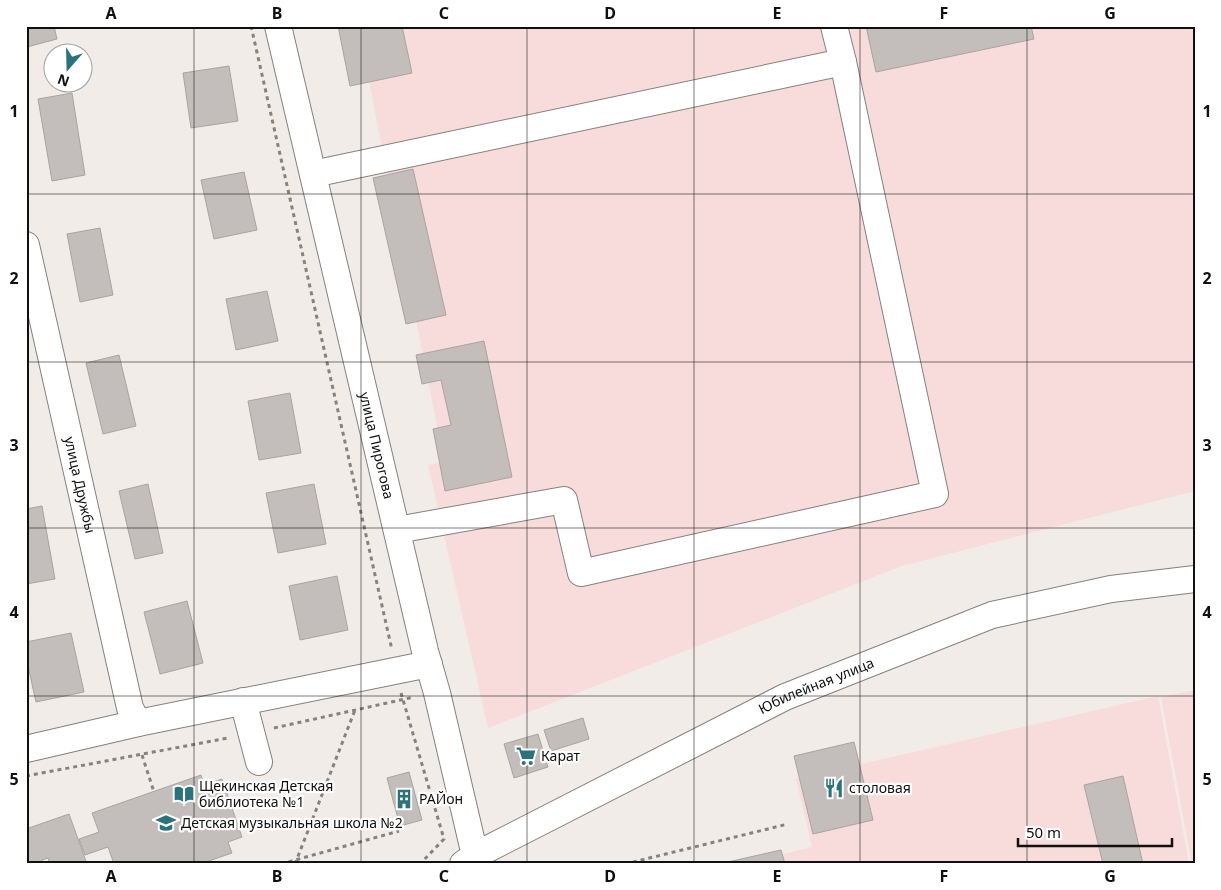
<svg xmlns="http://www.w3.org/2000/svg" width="1221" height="890" viewBox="0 0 1221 890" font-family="'Noto Sans',sans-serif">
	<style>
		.industrial { fill: #f7dcdb }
		.building { fill: #c3bdbb; stroke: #a9a3a2 }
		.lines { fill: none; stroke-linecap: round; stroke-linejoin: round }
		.minor-casing { stroke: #86817e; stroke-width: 28 }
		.path { stroke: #868280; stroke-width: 3; stroke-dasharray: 4 4; stroke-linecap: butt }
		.minor { stroke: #fff; stroke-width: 26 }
		.grid { fill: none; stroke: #12100f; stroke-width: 1; stroke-opacity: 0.55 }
		.labels { text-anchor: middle; stroke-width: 4.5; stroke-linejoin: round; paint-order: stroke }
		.street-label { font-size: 14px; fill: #12100f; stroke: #fff }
		.poi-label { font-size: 14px; fill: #12100f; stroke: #fff; text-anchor: start }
		.neatline { fill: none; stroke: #12100f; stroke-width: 2 }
		.grid-label { font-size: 16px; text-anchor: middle; font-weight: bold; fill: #12100f }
	</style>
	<rect width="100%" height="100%" fill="#f2ece9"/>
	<g class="industrial">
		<path d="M 358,26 L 1195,26 L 1195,491 L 902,566 L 488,728 L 428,465 L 444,462 Z"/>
		<path d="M 1195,690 L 1195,864 L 1192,864 L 1161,697 Z"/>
		<path d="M 1158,696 L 1189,864 L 742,864 L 812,847 L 796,779 Z"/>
	</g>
	<g class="building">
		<path d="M 26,26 L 54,26 L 57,39 L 27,47 Z"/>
		<path d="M 338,26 L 402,26 L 412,73 L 350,86 Z"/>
		<path d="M 866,26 L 1031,26 L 1034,39 L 876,72 Z"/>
		<path d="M 229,66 L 238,121 L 191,128 L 183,73 Z"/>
		<path d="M 72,93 L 85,175 L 52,181 L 38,99 Z"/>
		<path d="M 413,169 L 446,315 L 406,324 L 373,178 Z"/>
		<path d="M 244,172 L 257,230 L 214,239 L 201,180 Z"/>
		<path d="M 100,228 L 113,295 L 80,302 L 67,234 Z"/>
		<path d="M 267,291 L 278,341 L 236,350 L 226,299 Z"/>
		<path d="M 484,341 L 512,477 L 445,491 L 433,429 L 451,425 L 441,380 L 422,384 L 416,355 Z"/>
		<path d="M 119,355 L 136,426 L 103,434 L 86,363 Z"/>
		<path d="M 290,393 L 301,453 L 259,460 L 248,401 Z"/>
		<path d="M 148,484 L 163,553 L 135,559 L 119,491 Z"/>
		<path d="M 314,484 L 326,544 L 278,553 L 266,493 Z"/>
		<path d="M 42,506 L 55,579 L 26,584 L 26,509 Z"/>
		<path d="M 337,576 L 348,630 L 300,640 L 289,586 Z"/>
		<path d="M 187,601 L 203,663 L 160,674 L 144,612 Z"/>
		<path d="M 71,633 L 84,692 L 36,702 L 26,657 L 26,642 Z"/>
		<path d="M 583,718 L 589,739 L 551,751 L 544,730 Z"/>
		<path d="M 538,734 L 548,767 L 514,778 L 504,744 Z"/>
		<path d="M 854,742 L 873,820 L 813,834 L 794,756 Z"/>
		<path d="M 409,772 L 422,820 L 400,826 L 387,778 Z"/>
		<path d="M 201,775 L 204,785 L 222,779 L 242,837 L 228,842 L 232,853 L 200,864 L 193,864 L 192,861 L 185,864 L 114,864 L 108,847 L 85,855 L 79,839 L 99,832 L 92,813 Z"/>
		<path d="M 1123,776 L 1143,864 L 1103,864 L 1084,785 Z"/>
		<path d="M 69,814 L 87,864 L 50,864 L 48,858 L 42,860 L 44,864 L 28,864 L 26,860 L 26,829 Z"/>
		<path d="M 781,850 L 785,864 L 719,864 Z"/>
	</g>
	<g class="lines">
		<defs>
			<g id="minor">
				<path id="s1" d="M 278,26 L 425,651 L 437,693 L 477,864"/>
				<path d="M 313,174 L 843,62 L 834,26"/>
				<path id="s2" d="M 26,245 L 130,708 L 138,723"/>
				<path d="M 397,530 L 564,500 L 581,573 L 935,494 L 843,62"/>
				<path d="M 243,701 L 259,762"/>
				<path d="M 26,749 L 138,723 L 429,664"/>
				<path id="s3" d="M 463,864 L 476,855 L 785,697 L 992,615 L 1111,589 L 1195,579"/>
			</g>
		</defs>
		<use href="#minor" class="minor-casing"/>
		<g class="path">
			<path d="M 251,26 L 392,650"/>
			<path d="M 401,693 L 444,839 L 420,864"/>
			<path d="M 274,728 L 414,697"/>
			<path d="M 142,755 L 154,792"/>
			<path d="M 26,776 L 228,738"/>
			<path d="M 281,864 L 399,831"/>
			<path d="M 295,864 L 355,710"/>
			<path d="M 625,864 L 788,824"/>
		</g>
		<use href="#minor" class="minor"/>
	</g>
	<path class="grid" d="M 194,26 L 194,864M 361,26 L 361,864M 527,26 L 527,864M 694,26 L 694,864M 860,26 L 860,864M 1027,26 L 1027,864M 26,194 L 1195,194M 26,362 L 1195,362M 26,528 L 1195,528M 26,696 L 1195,696"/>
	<defs>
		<symbol id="supermarket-bare" viewBox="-9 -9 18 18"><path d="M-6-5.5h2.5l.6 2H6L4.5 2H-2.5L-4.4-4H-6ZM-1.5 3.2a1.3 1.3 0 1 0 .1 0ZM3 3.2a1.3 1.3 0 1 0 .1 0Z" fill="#2a737b" stroke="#fff" stroke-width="2.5" paint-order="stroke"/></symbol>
		<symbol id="restaurant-bare" viewBox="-9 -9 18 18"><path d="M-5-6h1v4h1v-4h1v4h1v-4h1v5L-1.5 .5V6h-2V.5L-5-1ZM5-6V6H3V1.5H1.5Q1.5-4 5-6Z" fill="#2a737b" stroke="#fff" stroke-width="2.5" paint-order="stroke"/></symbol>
		<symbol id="library-bare" viewBox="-9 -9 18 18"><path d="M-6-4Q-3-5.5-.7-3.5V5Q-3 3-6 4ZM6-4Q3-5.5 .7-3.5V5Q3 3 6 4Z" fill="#2a737b" stroke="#fff" stroke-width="2.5" paint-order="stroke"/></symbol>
		<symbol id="building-bare" viewBox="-9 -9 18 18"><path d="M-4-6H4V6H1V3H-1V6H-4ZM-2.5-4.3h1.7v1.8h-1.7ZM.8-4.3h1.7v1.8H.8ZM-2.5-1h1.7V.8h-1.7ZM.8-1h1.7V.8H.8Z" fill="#2a737b" stroke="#fff" stroke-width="2.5" paint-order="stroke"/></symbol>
		<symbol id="school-bare" viewBox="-9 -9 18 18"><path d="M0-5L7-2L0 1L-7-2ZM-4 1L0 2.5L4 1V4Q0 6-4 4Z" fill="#2a737b" stroke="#fff" stroke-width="2.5" paint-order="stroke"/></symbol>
	</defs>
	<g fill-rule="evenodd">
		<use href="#supermarket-bare" x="512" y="742" width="28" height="28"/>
		<use href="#restaurant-bare" x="820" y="774" width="28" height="28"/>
		<use href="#library-bare" x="170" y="780" width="28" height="28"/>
		<use href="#building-bare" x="390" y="785" width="28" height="28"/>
		<use href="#school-bare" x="152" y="809" width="28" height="28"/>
	</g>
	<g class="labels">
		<g class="street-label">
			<text dy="5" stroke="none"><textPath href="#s1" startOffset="431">улица Пирогова</textPath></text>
			<text dy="5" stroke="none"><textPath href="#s2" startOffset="246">улица Дружбы</textPath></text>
			<text dy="5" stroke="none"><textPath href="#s3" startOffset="396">Юбилейная улица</textPath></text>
		</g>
		<g class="poi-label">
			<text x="541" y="761">Карат</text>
			<text x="199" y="791">Щекинская Детская<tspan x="199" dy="16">библиотека №1</tspan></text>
			<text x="849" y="793">столовая</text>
			<text x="419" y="804">РАЙон</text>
			<text x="181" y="828">Детская музыкальная школа №2</text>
		</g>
	</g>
	<rect width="1221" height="890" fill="none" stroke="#ffffff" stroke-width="55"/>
	<g transform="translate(68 68) rotate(200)"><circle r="24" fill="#ffffff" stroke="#a09f9f"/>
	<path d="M0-4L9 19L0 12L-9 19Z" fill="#2a737b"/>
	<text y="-8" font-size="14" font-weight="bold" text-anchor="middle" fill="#12100f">N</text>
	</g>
	<path d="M1018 838v8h154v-8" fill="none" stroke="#12100f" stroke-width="2.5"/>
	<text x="1026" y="838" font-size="15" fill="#12100f" stroke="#ffffff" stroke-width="4" paint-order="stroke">50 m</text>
	<rect x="28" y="28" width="1166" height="834" class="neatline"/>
	<g class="grid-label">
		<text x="111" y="19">A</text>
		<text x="277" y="19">B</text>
		<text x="444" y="19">C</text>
		<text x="610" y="19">D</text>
		<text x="777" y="19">E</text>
		<text x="944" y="19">F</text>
		<text x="1110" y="19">G</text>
		<text x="14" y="117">1</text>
		<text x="1207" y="117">1</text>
		<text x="14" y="284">2</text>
		<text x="1207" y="284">2</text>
		<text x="14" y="451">3</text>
		<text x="1207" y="451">3</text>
		<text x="14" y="618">4</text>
		<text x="1207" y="618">4</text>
		<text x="14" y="785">5</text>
		<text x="1207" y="785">5</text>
		<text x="111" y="882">A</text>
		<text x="277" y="882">B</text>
		<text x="444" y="882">C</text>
		<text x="610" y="882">D</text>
		<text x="777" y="882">E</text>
		<text x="944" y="882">F</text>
		<text x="1110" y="882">G</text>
	</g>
</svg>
